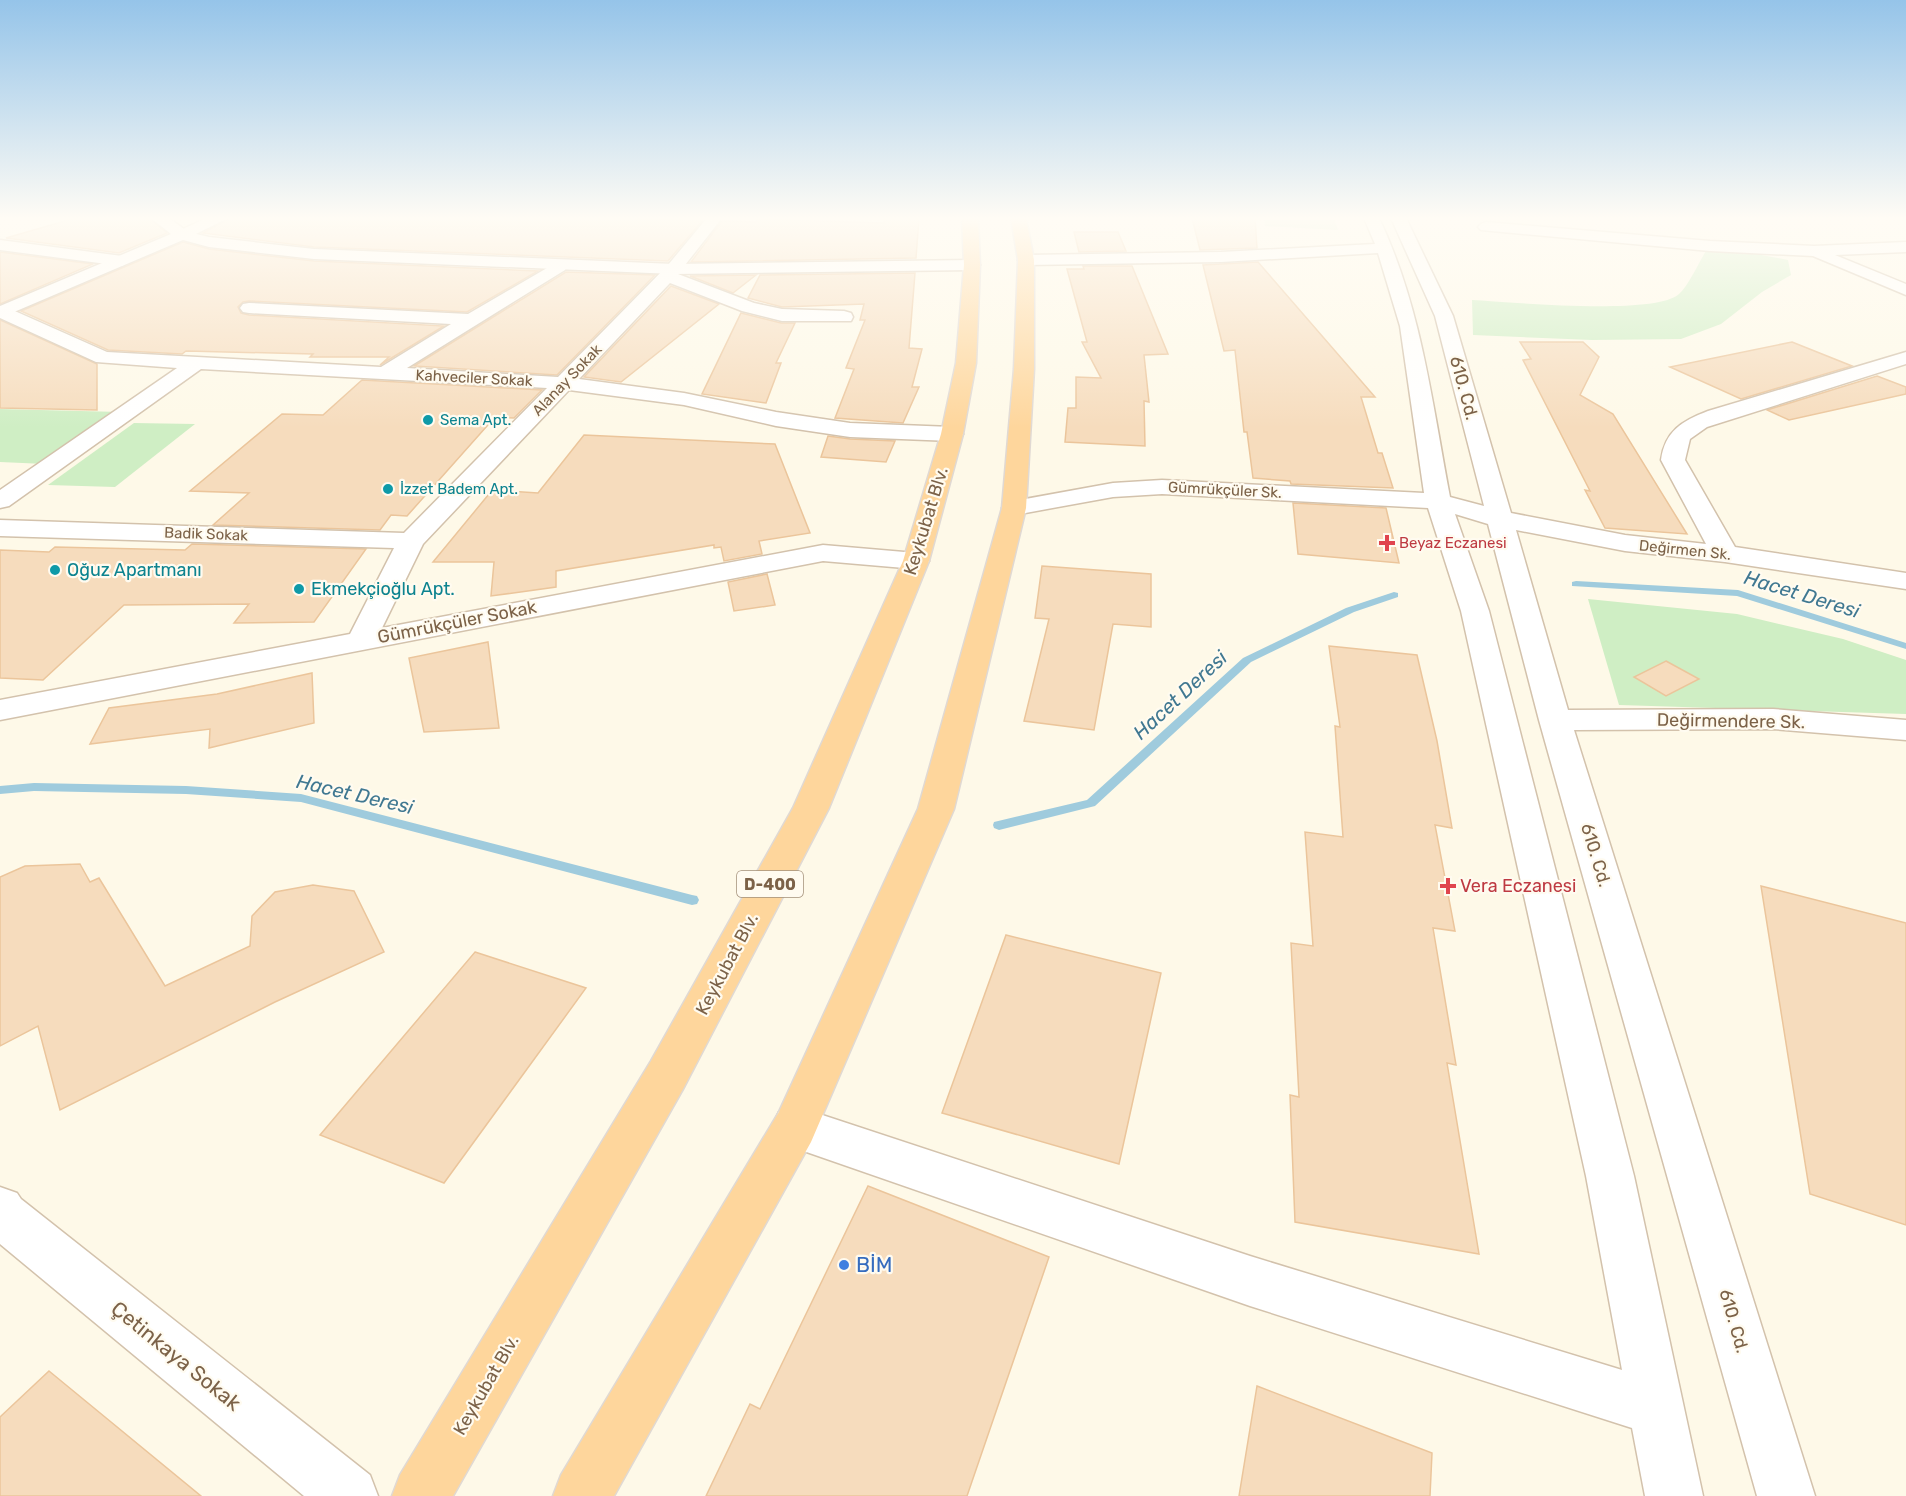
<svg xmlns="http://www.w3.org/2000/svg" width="1906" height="1496" viewBox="0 0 1906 1496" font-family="Rubik,sans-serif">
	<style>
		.green { fill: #cfeec4 }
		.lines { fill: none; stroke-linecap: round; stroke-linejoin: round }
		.stream { fill: #9fcbdd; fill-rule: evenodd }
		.building { fill: #f6dcbd; stroke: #ebc59b; stroke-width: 1.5 }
		.minor-casing { stroke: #d3c2ac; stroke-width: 3 }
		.tertiary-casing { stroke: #d3c2ac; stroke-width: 3 }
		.trunk-casing { stroke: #e0d9d3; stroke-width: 3 }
		.minor { fill: #fff; fill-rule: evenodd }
		.tertiary { fill: #fff; fill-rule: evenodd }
		.trunk { fill: #fed69c; fill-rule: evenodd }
		.culture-dot { fill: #0f9aa8; stroke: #fffbf0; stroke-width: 2 }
		.health-dot { fill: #e0444e; stroke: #fffbf0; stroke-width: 2 }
		.shop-dot { fill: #3f7fe0; stroke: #fffbf0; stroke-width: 2 }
		.labels { text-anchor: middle; stroke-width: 4.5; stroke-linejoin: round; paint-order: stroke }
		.far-street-label { font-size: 15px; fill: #7c6248; stroke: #fffbf0 }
		.far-culture-label { font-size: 15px; fill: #0d838f; stroke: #fffbf0; text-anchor: start }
		.far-health-label { font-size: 15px; fill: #be3a42; stroke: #fffbf0; text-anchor: start }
		.shield { fill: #fffbf0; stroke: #a3907a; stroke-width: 1.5 }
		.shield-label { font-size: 16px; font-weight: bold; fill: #7c6248 }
		.street-label { font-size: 18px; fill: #7c6248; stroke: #fffbf0 }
		.culture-label { font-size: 18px; fill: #0d838f; stroke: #fffbf0; text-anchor: start }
		.health-label { font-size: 18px; fill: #be3a42; stroke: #fffbf0; text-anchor: start }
		.water-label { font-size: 20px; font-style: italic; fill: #407891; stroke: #fffbf0 }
		.near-shop-label { font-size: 21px; fill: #366cbe; stroke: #fffbf0; text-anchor: start }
		.near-street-label { font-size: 21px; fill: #7c6248; stroke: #fffbf0 }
	</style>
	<rect width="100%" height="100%" fill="#fef9e8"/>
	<g class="green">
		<path d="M 1264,218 L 1334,218 L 1338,230 L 1265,226 Z"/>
		<path d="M 1706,251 L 1751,253 L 1788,260 L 1791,275 L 1762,292 L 1721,324 L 1681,339 L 1592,340 L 1473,335 L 1472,300 C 1510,302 1655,316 1679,294 C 1689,285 1699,262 1706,251 Z"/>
		<path d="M 0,409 L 121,412 L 45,464 L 0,462 Z"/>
		<path d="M 134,423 L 195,424 L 115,487 L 48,485 Z"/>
		<path d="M 1588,599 L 1737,614 L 1843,639 L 1906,660 L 1906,714 L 1619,705 Z"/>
	</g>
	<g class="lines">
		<g class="stream">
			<path d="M 1576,581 L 1738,590 L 1906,643 L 1906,649 L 1737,596 L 1572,586 L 1572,582 Z"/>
			<path d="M 1394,592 L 1398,593 L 1398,597 L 1354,612 L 1251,662 L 1095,806 L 999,830 L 994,828 L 993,825 L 994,822 L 1087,800 L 1243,658 L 1346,608 Z"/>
			<path d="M 34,783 L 186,786 L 301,794 L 692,895 L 697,896 L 699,900 L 697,904 L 692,905 L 301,802 L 186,794 L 34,791 L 0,794 L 0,786 Z"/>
		</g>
	</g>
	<g class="building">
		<path d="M 75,218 L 149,218 L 167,233 L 119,253 L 6,238 Z"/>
		<path d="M 230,218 L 618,218 L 702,221 L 668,261 L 314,247 L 203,233 Z"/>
		<path d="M 884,218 L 919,218 L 916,258 L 691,262 L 722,221 L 755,222 L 757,219 L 884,223 Z"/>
		<path d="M 1192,218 L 1255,218 L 1257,248 L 1200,250 Z"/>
		<path d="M 1074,232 L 1118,232 L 1126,251 L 1079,252 Z"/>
		<path d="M 183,242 L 209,249 L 314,261 L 538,271 L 467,312 L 249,301 L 243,302 L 238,307 L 241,313 L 249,315 L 444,326 L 380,365 L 389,357 L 310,357 L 313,354 L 186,351 L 182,354 L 108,350 L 21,311 Z"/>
		<path d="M 0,252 L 93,264 L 0,304 Z"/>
		<path d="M 1258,262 L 1375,397 L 1361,397 L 1378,453 L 1382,453 L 1393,488 L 1291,484 L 1290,481 L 1253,478 L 1247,432 L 1244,432 L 1235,350 L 1224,351 L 1203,265 Z"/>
		<path d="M 1083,266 L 1132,266 L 1168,354 L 1144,355 L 1149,402 L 1144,401 L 1145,446 L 1065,442 L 1068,408 L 1076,408 L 1076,377 L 1101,378 L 1082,342 L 1087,342 L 1067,269 L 1084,269 Z"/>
		<path d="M 566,272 L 655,275 L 557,375 L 414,366 Z"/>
		<path d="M 915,273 L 909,348 L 922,349 L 912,387 L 919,387 L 903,423 L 835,418 L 854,369 L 846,368 L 865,320 L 860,320 L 864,304 L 782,307 L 748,298 L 760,275 Z"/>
		<path d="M 756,275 L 733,293 L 690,276 Z"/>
		<path d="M 671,286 L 719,304 L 621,382 L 584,377 Z"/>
		<path d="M 741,313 L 781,323 L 795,323 L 776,363 L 781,363 L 766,403 L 702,394 Z"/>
		<path d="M 0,320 L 97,364 L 97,410 L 0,408 Z"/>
		<path d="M 1520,342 L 1583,342 L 1599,357 L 1580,395 L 1613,414 L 1687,534 L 1605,528 L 1585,490 L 1590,491 L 1523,360 L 1531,359 Z"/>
		<path d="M 1792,342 L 1852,366 L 1741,399 L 1670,367 Z"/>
		<path d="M 1877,376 L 1906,387 L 1906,394 L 1789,420 L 1767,410 Z"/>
		<path d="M 362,380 L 542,390 L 514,418 L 495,417 L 407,516 L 391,515 L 380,530 L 213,525 L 249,493 L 190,491 L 282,414 L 323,415 Z"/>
		<path d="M 584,435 L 775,444 L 810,533 L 759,541 L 762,554 L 724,561 L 721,547 L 714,548 L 714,545 L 556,571 L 556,587 L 491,596 L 494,562 L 433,562 L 489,494 L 507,491 L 538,493 Z"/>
		<path d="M 828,436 L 850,439 L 895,441 L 886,462 L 821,457 Z"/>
		<path d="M 1293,503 L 1386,508 L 1399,563 L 1298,554 Z"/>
		<path d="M 192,544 L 366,549 L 314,622 L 234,623 L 249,604 L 124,605 L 43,680 L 0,678 L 0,550 L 49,552 L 55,547 L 185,550 Z"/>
		<path d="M 1042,566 L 1151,574 L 1151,627 L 1113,624 L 1094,730 L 1024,721 L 1049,619 L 1035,618 Z"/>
		<path d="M 767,574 L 775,605 L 734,611 L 728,582 Z"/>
		<path d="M 488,642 L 499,728 L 424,732 L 409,658 Z"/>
		<path d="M 1329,646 L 1417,655 L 1437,741 L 1452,828 L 1435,825 L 1455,931 L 1433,928 L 1456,1065 L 1447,1063 L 1479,1254 L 1295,1222 L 1290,1095 L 1299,1097 L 1291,943 L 1313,946 L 1305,832 L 1343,837 L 1335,726 L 1340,727 Z"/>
		<path d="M 1666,661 L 1699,679 L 1666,696 L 1634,677 Z"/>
		<path d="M 312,673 L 314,723 L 209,748 L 210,729 L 90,744 L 109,708 L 217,694 Z"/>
		<path d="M 80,864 L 90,882 L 99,878 L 165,986 L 250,946 L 252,916 L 275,892 L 313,885 L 354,891 L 384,952 L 275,1002 L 60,1110 L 38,1026 L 0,1046 L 0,877 L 25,866 Z"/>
		<path d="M 1761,886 L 1906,923 L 1906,1225 L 1810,1194 Z"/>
		<path d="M 1006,935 L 1161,973 L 1119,1164 L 942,1113 Z"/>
		<path d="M 475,952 L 586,988 L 444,1183 L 320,1135 Z"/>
		<path d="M 868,1186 L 1049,1257 L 967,1496 L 706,1496 L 750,1404 L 760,1409 Z"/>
		<path d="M 49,1371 L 201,1496 L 0,1496 L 0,1417 Z"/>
		<path d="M 1257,1386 L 1432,1453 L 1430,1496 L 1239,1496 Z"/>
	</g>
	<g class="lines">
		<defs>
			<g id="minor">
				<path d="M 207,218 L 228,218 L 188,238 L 176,238 L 174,235 L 176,232 Z"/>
				<path d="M 707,218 L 722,218 L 678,274 L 754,303 L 782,309 L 844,311 L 851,313 L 853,317 L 851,321 L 782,321 L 742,311 L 670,283 L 579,379 L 684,393 L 776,412 L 850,423 L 952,427 L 960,429 L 963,434 L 960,439 L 952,441 L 850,437 L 776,426 L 684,405 L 569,390 L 423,544 L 382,628 L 823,545 L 916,553 L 925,555 L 929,561 L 925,567 L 916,569 L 823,561 L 0,720 L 0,700 L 350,634 L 394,548 L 0,536 L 0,520 L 404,533 L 547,388 L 201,369 L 9,506 L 0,508 L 0,490 L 177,368 L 96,362 L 0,318 L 0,307 L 8,308 L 107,352 L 381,367 L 451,324 L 249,313 L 243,312 L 240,308 L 243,304 L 249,303 L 468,314 L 559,261 L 565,262 L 567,266 L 565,270 L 407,368 L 558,377 L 668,265 Z"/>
				<path d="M 1364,218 L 1379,218 C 1421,306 1432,402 1450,497 L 1484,506 L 1435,316 L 1391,218 L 1406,218 L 1453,316 L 1511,513 L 1625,535 L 1706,544 L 1661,460 C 1665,431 1682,421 1708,411 L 1906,352 L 1906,364 L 1707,427 L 1690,439 L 1685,460 L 1735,547 L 1906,573 L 1906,589 L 1725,562 L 1625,551 L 1516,530 L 1568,710 L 1773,709 L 1906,720 L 1906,740 L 1773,729 L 1574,730 L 1815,1496 L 1757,1496 L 1539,720 L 1488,524 L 1455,514 L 1489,611 L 1634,1176 L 1703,1496 L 1645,1496 L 1632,1428 L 1250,1306 L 795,1148 L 779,1142 L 772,1127 L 779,1112 L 795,1106 L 1250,1256 L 1622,1370 L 1586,1176 L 1461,611 L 1428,508 L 1162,494 L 1113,497 L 1014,515 L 1005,513 L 1002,508 L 1005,503 L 1014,501 L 1113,483 L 1162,480 L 1424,493 L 1400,326 L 1378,253 L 1221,262 L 1026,265 L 1018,260 L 1026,255 L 1221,252 L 1375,244 Z"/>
				<path d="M 1486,222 L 1710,241 L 1814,246 L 1906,242 L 1906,252 L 1835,255 L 1906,284 L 1906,295 L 1813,256 L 1710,251 L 1481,230 L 1478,227 L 1481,224 Z"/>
				<path d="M 0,240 L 122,256 L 130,261 L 122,266 L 0,250 Z"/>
				<path d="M 0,1187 L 17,1193 L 21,1199 L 370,1475 L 378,1496 L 304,1496 L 0,1244 Z"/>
			</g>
			<path id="tertiary" d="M 151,218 L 169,218 L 188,232 L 209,237 L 314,249 L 674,264 L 972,260 L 980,265 L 972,270 L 674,274 L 314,259 L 209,247 L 183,240 L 0,318 L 0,306 L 171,234 Z"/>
			<g id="trunk">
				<path d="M 962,218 L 978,218 L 980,265 L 976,363 L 963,434 L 929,561 L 829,808 L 683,1089 L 453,1496 L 392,1496 L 400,1475 L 651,1061 L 793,808 L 903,561 L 941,434 L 956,363 L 964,265 Z"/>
				<path d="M 1011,218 L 1026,218 L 1034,260 L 1034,369 L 1026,508 L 954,809 L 811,1142 L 614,1496 L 553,1496 L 561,1475 L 779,1112 L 918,809 L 1002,508 L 1014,369 L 1018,260 Z"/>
			</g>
		</defs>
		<use href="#minor" class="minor-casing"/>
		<use href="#tertiary" class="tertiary-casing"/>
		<use href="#trunk" class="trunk-casing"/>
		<use href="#minor" class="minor"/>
		<use href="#tertiary" class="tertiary"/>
		<use href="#trunk" class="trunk"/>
	</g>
	<linearGradient id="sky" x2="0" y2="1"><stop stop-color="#95c4e9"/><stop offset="0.51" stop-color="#fffcf5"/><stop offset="1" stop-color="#fffcf5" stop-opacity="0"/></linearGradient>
	<rect width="1906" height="428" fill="url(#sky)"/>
	<g class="culture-dot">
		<circle cx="428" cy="420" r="6"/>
		<circle cx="388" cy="489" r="6"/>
		<circle cx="55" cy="570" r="6"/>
		<circle cx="299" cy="589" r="6"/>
	</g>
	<g class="health-dot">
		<path d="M1384 534h6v6h6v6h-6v6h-6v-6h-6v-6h6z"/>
		<path d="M1445 877h6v6h6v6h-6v6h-6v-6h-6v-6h6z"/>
	</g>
	<circle class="shop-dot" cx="844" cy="1265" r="6"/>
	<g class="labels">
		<g class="far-street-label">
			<text transform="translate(474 378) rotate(3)" y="5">Kahveciler Sokak</text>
			<text transform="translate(567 380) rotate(-46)" y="5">Alanay Sokak</text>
			<text transform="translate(1225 490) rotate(3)" y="5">Gümrükçüler Sk.</text>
			<text transform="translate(206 534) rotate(2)" y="5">Badik Sokak</text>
			<text transform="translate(1685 550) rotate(6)" y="5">Değirmen Sk.</text>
		</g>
		<g class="far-culture-label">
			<text x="440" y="425">Sema Apt.</text>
			<text x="400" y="494">İzzet Badem Apt.</text>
		</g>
		<g class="far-health-label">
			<text x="1399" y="548">Beyaz Eczanesi</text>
		</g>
		<rect class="shield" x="737" y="871" width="66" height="26" rx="4.5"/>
		<g class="shield-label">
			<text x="770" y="890">D-400</text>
		</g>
		<g class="street-label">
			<text transform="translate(1464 388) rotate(75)" y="6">610. Cd.</text>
			<text transform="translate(926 521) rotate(-73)" y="6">Keykubat Blv.</text>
			<text transform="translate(457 622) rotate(-11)" y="6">Gümrükçüler Sokak</text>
			<text transform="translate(1731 721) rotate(1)" y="6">Değirmendere Sk.</text>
			<text transform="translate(1596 855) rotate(73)" y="6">610. Cd.</text>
			<text transform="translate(727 964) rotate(-62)" y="6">Keykubat Blv.</text>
			<text transform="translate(1734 1321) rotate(74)" y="6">610. Cd.</text>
			<text transform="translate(486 1385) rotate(-60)" y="6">Keykubat Blv.</text>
		</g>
		<g class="culture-label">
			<text x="67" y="576">Oğuz Apartmanı</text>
			<text x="311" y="595">Ekmekçioğlu Apt.</text>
		</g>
		<g class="health-label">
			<text x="1460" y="892">Vera Eczanesi</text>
		</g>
		<g class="water-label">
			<text transform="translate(1802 594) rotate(17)" y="7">Hacet Deresi</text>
			<text transform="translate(1180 695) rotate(-43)" y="7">Hacet Deresi</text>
			<text transform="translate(355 794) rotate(13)" y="7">Hacet Deresi</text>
		</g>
		<g class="near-shop-label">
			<text x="856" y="1272">BİM</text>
		</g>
		<g class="near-street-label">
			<text transform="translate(176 1356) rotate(39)" y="7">Çetinkaya Sokak</text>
		</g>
	</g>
</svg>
